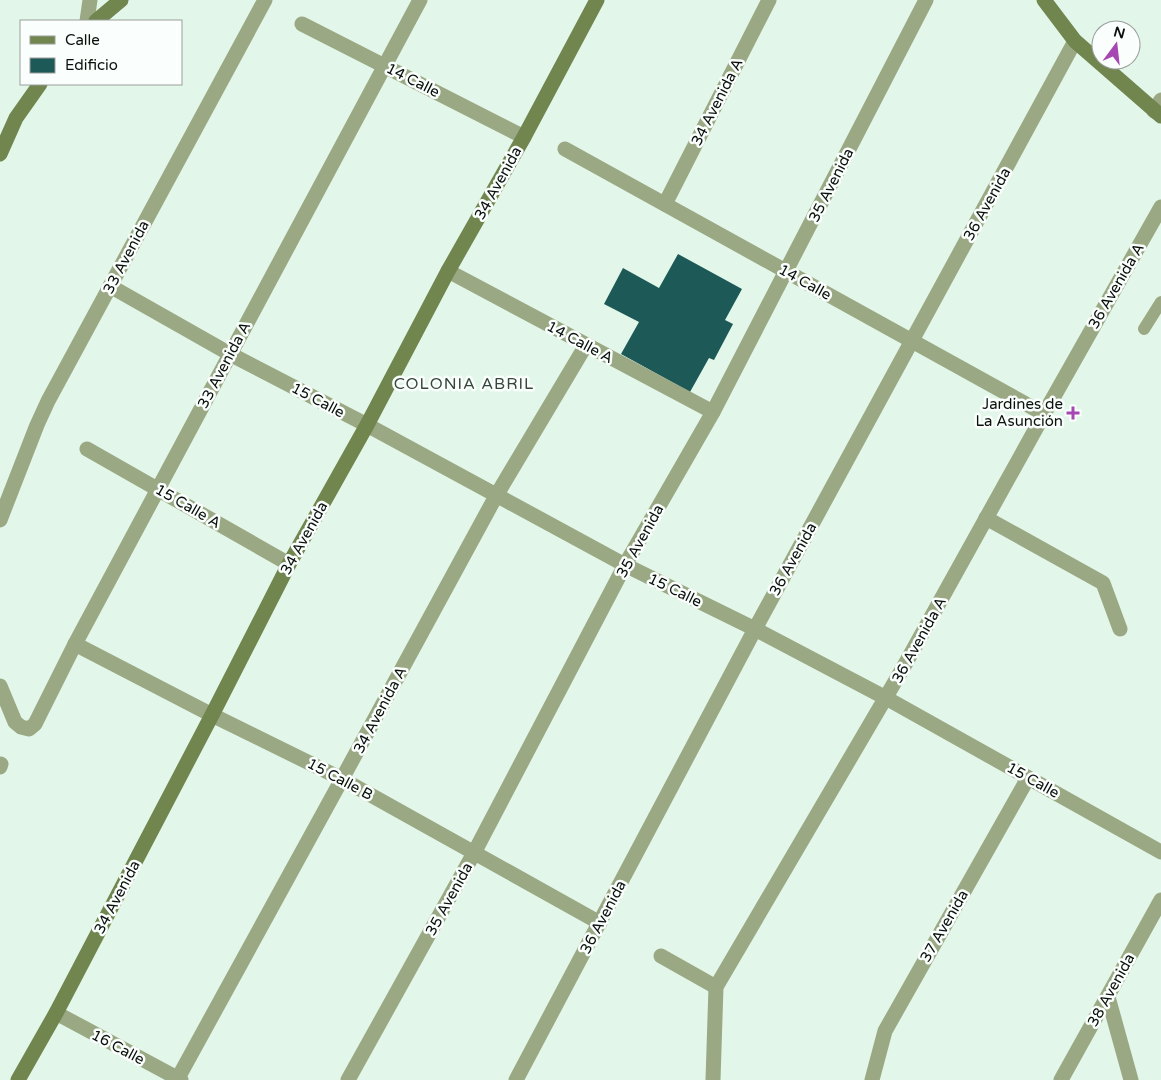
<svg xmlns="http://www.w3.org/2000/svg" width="1161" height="1080" viewBox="0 0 1161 1080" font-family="'Varela Round',sans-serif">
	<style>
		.building { fill: #1d5956 }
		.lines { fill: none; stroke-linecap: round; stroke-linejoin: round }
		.lane { stroke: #9aa884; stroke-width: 12 }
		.street { stroke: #9aa884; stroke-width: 15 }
		.secondary { stroke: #71854f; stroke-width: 15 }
		.poi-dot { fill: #a648b1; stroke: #fafefc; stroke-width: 2 }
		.labels { text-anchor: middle; stroke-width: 5; stroke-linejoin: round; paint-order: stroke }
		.street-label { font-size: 15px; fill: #0a100c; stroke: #fafefc }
		.poi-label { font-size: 15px; fill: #0a100c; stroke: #fafefc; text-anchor: end }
		.neighbourhood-label { font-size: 16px; letter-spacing: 1px; fill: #37473d; stroke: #fafefc }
	</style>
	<rect width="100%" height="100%" fill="#e2f6e9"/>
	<path class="building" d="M 678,254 L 742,289 L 725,320 L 733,324 L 714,360 L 709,358 L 690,392 L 621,354 L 639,322 L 604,304 L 623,268 L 659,288 Z"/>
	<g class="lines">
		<path class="lane" d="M 1144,329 L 1161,302"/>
		<g class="street">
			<path d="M 87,21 L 90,0"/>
			<path d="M 302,24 L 524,137"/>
			<path d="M 1154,111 L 1161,100"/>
			<path d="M 565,149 L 1044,414"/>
			<path d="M 665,204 L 769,0"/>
			<path d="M 448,271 L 713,412"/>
			<path d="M 110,286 L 230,354 L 367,425 L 625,565 L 755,629 L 886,698 L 1161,852"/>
			<path d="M 87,449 L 289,564"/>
			<path d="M 986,518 L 1103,583 L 1120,629"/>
			<path d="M 0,520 L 37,425 L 48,401 L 265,0"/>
			<path d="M 75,644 L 212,715 L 342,779 L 600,923"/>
			<path d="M 0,686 L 15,722 L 21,727 L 29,729 L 35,724 L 75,644 L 420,0"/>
			<path d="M 0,767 L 1,764"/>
			<path d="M 661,956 L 716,987"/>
			<path d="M 1108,997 L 1131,1080"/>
			<path d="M 56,1013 L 181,1080"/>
			<path d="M 178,1078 L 342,779 L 496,496 L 586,345"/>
			<path d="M 348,1080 L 474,853 L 625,565 L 713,412 L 926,0"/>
			<path d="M 516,1080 L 755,629 L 1075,41"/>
			<path d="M 713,1080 L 716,987 L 903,668 L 1044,414 L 1161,207"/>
			<path d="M 872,1080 L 885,1031 L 1028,778"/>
			<path d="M 1061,1080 L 1161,900"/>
		</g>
		<g class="secondary">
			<path d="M 1044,0 L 1075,41 L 1161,116"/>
			<path d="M 96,21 L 121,0"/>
			<path d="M 0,154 L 16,118 L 40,84"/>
			<path d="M 18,1080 L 56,1013 L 212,715 L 289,564 L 367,425 L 448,271 L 524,137 L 597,0"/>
		</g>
	</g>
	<path class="poi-dot" d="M1070.5 405.5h5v5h5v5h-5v5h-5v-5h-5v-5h5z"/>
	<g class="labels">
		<g class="street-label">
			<text transform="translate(413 80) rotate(27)" y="5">14 Calle</text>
			<text transform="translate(717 102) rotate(-63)" y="5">34 Avenida A</text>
			<text transform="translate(498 183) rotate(-61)" y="5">34 Avenida</text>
			<text transform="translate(831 185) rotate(-63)" y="5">35 Avenida</text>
			<text transform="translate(987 204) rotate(-61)" y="5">36 Avenida</text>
			<text transform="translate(126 257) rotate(-62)" y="5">33 Avenida</text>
			<text transform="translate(805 282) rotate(29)" y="5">14 Calle</text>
			<text transform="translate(1116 286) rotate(-60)" y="5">36 Avenida A</text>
			<text transform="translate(580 342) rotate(28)" y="5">14 Calle A</text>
			<text transform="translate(224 365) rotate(-62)" y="5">33 Avenida A</text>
			<text transform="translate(318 400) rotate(28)" y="5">15 Calle</text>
			<text transform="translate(188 506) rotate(30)" y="5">15 Calle A</text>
			<text transform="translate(304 538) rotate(-61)" y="5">34 Avenida</text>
			<text transform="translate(640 541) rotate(-61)" y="5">35 Avenida</text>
			<text transform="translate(793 559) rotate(-61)" y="5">36 Avenida</text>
			<text transform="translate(675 590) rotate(26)" y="5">15 Calle</text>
			<text transform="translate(919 640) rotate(-61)" y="5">36 Avenida A</text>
			<text transform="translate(380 710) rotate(-62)" y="5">34 Avenida A</text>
			<text transform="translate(340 779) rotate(28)" y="5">15 Calle B</text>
			<text transform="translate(1033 780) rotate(29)" y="5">15 Calle</text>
			<text transform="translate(117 897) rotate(-62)" y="5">34 Avenida</text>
			<text transform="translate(449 899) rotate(-61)" y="5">35 Avenida</text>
			<text transform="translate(603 917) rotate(-62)" y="5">36 Avenida</text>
			<text transform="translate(944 926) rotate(-60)" y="5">37 Avenida</text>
			<text transform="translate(1111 990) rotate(-61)" y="5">38 Avenida</text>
			<text transform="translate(118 1047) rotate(28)" y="5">16 Calle</text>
		</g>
		<g class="poi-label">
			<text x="1063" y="409">Jardines de<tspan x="1063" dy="17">La Asunción</tspan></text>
		</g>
		<g class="neighbourhood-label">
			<text x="464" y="389">COLONIA ABRIL</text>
		</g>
	</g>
	<rect x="20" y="20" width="162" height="65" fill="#fafefc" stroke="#9a9f9c"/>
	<rect x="30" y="36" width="25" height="8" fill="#71854f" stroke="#9a9f9c"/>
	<text x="65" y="45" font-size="15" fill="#0a100c">Calle</text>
	<rect x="30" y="58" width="25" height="15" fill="#1d5956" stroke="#9a9f9c"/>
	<text x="65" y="70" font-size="15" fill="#0a100c">Edificio</text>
	<g transform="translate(1116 45) rotate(15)"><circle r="24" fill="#fafefc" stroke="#9a9f9c"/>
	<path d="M0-4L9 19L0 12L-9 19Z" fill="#a648b1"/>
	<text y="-8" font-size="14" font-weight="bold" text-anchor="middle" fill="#0a100c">N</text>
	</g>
</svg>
